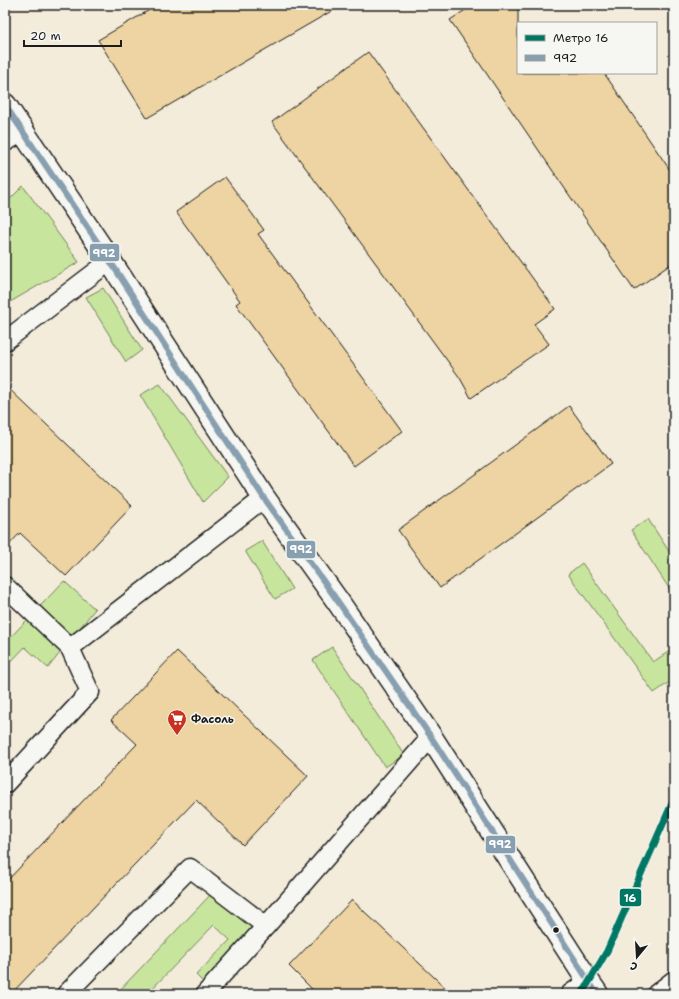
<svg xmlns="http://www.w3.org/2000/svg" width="679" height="999" viewBox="0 0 679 999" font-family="'Shantell Sans',sans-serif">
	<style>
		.green { fill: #c7e59d; stroke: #72805c }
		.building { fill: #edd4a2; stroke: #1c1c1c }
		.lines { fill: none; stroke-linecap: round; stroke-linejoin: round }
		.service-casing { stroke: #1c1c1c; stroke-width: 21 }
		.tertiary-casing { stroke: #1c1c1c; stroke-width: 25 }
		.service { stroke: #f6f6f2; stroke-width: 18 }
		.tertiary { stroke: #f6f6f2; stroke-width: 22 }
		.bus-1-casing { stroke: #f6f6f2; stroke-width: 9 }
		.bus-1 { stroke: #889fb0; stroke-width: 6 }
		.metro-1-casing { stroke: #f6f6f2; stroke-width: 10 }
		.metro-1 { stroke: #007763; stroke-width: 7 }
		.bus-dot { fill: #1c1c1c; stroke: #f6f6f2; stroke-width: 1.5 }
		.labels { text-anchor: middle; stroke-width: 3; stroke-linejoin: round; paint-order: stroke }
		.poi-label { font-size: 11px; font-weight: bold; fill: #1c1c1c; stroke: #f6f6f2; text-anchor: start }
		.line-badge { stroke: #f6f6f2; stroke-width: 1.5 }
		.badge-label { font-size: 11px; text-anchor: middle; font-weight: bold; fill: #fff }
	</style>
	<rect width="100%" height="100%" fill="#f3ecda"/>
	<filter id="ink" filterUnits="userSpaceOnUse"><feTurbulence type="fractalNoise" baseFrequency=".025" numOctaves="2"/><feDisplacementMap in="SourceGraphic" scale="8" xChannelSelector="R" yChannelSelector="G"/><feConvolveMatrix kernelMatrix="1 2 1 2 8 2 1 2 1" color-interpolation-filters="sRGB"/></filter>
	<g filter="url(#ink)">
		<g class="green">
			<path d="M 23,186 L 79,262 L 5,305 L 5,203 L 9,200 Z"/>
			<path d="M 103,288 L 142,350 L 126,362 L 86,297 Z"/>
			<path d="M 160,384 L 228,477 L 203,502 L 140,395 Z"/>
			<path d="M 648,519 L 674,559 L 674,596 L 631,530 Z"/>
			<path d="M 262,541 L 292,589 L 275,599 L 245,551 Z"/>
			<path d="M 582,563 L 653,662 L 671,650 L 674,654 L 674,679 L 654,693 L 568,574 Z"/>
			<path d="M 64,581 L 95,609 L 48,668 L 25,647 L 5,668 L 5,643 Z"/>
			<path d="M 332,647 L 404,755 L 385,767 L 313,660 Z"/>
			<path d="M 214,891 L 256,932 L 205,984 L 196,975 L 230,940 L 214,925 L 147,994 L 116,994 Z"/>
		</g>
		<g class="building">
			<path d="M 158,5 L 342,5 L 147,118 L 98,40 Z"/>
			<path d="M 473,5 L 518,5 L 518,73 L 604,73 L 674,176 L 674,262 L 634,290 L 450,20 Z"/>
			<path d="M 368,52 L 555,309 L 534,324 L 549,344 L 471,398 L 460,378 L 272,122 Z"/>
			<path d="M 225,177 L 264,230 L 258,234 L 402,431 L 354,466 L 236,304 L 240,301 L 176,212 Z"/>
			<path d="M 5,385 L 132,506 L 66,576 L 20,533 L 5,549 Z"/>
			<path d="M 569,406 L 611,464 L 440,588 L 398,530 Z"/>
			<path d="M 177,651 L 308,776 L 243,845 L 196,800 L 11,994 L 5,994 L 5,883 L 137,744 L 111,720 Z"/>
			<path d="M 352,900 L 452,994 L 317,994 L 289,966 Z"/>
		</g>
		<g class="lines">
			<defs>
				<g id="service">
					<path d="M 5,341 L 110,261"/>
					<path d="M 5,586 L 70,648"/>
					<path d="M 5,784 L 90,692 L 70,648 L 264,498"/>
					<path d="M 66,994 L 190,868 L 266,926 L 431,737"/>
					<path d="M 205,994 L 266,926"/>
					<path d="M 570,994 L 588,981"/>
					<path d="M 656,994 L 674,980"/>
				</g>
				<g id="tertiary">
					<path d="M 5,105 L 110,261 L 264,498 L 339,603 L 431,737 L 588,981 L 597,994"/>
					<path d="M 5,140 L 22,130"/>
				</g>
			</defs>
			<use href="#service" class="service-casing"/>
			<use href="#tertiary" class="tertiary-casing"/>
			<use href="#service" class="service"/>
			<use href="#tertiary" class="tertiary"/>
			<defs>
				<path id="bus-1" d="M 5,105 L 110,261 L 264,498 L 339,603 L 431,737 L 597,994"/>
			</defs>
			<use href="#bus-1" class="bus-1-casing"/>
			<use href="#bus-1" class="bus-1"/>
			<defs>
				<path id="metro-1" d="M 582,994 L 607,951 L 674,799"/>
			</defs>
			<use href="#metro-1" class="metro-1-casing"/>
			<use href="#metro-1" class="metro-1"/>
		</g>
	</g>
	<defs>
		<symbol id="supermarket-pin" viewBox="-11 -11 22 30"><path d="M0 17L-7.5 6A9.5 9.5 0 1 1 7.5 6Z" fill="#c8321e" stroke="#f6f6f2"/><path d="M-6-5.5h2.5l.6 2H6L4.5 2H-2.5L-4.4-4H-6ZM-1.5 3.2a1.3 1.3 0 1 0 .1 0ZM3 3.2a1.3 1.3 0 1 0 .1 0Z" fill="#fff"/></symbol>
	</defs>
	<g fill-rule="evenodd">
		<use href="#supermarket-pin" x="166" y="708" width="22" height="30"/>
	</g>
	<circle class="bus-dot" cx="556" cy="930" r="3.5"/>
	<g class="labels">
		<g class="poi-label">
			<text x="191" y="723">Фасоль</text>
		</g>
	</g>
	<g class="line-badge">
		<rect x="89" y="243" width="31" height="19" rx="4" fill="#889fb0"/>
		<rect x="286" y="540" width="30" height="19" rx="4" fill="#889fb0"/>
		<rect x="485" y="835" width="31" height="19" rx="4" fill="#889fb0"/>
		<rect x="619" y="888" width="23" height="19" rx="4" fill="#007763"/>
	</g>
	<g class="badge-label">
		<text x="104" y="257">992</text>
		<text x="301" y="553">992</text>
		<text x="500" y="848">992</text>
		<text x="630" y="902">16</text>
	</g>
	<rect width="679" height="999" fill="none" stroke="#f6f6f2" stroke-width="20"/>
	<rect x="10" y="10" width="659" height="979" fill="none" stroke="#1c1c1c" stroke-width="1.5" filter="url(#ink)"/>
	<rect x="517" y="22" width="140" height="52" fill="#f6f6f2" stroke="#9f9f9c"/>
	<rect x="525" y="35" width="20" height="6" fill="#007763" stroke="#9f9f9c"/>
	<text x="553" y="42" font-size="12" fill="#1c1c1c">Метро 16</text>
	<rect x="525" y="55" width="20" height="6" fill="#889fb0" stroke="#9f9f9c"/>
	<text x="553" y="62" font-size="12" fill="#1c1c1c">992</text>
	<g transform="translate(637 957) rotate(198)" stroke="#f6f6f2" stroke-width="3" paint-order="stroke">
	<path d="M0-3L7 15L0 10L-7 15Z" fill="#1c1c1c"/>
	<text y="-6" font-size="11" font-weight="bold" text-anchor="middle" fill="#1c1c1c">С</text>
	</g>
	<path d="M24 40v6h97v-6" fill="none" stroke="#1c1c1c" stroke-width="2"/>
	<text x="30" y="40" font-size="12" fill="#1c1c1c" stroke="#f6f6f2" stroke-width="3" paint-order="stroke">20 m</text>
</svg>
